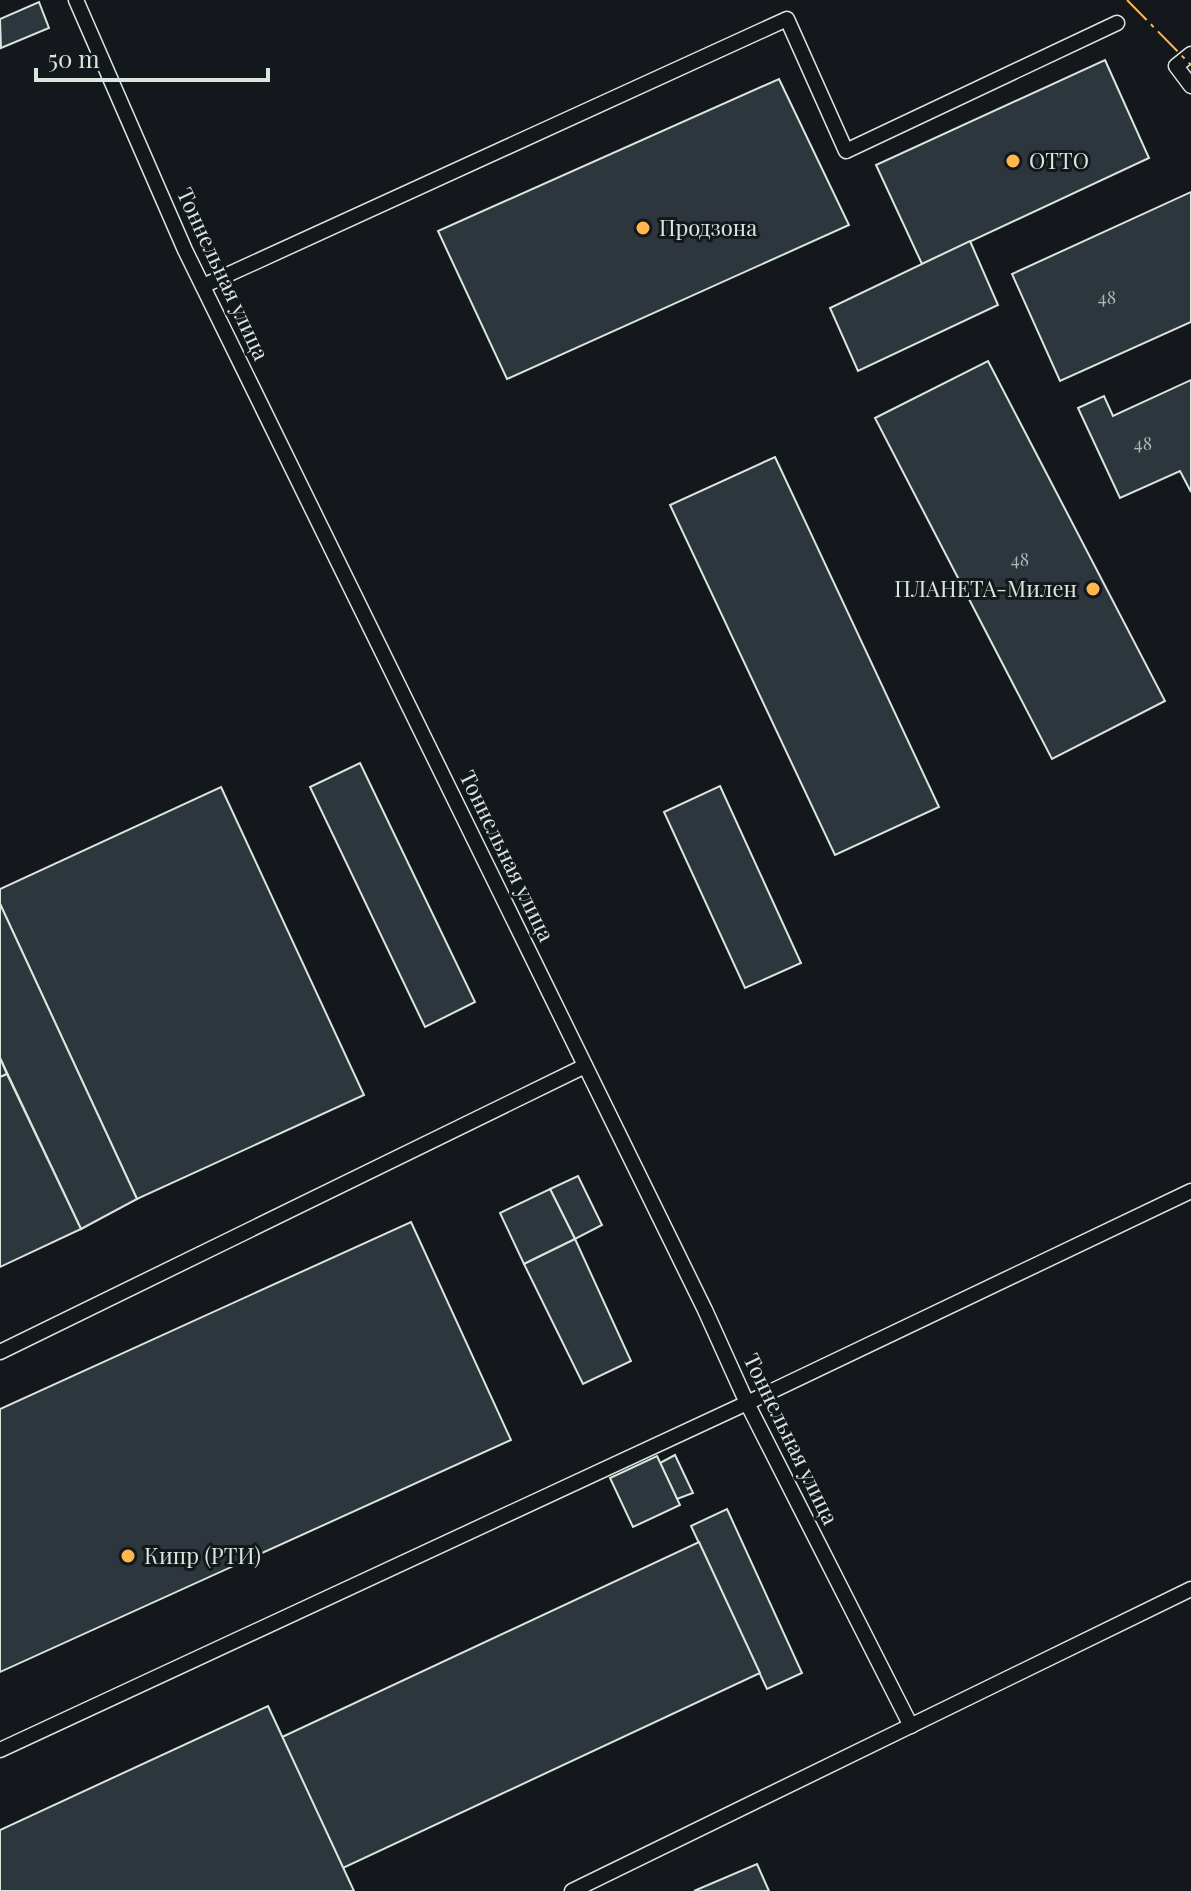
<svg xmlns="http://www.w3.org/2000/svg" width="1191" height="1891" viewBox="0 0 1191 1891" font-family="'Playfair Display',serif">
	<style>
		.building { fill: #2c363c; stroke: #d8e6dc; stroke-width: 2 }
		.lines { fill: none; stroke-linecap: round; stroke-linejoin: round }
		.lane-casing { stroke: #d8e6dc; stroke-width: 17 }
		.lane { stroke: #14181c; stroke-width: 14 }
		.power { stroke: #ffb74d; stroke-width: 2; stroke-dasharray: 28 6 4 6; stroke-linecap: butt }
		.poi-dot { fill: #ffb74d; stroke: #14181c; stroke-width: 3 }
		.labels { text-anchor: middle; stroke-width: 6; stroke-linejoin: round; paint-order: stroke }
		.number-label { font-size: 18px; fill: #adbab4 }
		.poi-label { font-size: 22px; fill: #d8e6dc; stroke: #14181c; text-anchor: start }
		.street-label { font-size: 22px; fill: #d8e6dc; stroke: #14181c }
	</style>
	<rect width="100%" height="100%" fill="#14181c"/>
	<g class="building">
		<path d="M 39,2 L 49,28 L 1,48 L 0,19 Z"/>
		<path d="M 1105,60 L 1149,158 L 922,264 L 876,165 Z"/>
		<path d="M 779,79 L 849,225 L 507,379 L 438,231 Z"/>
		<path d="M 1191,192 L 1191,322 L 1060,381 L 1012,274 Z"/>
		<path d="M 970,241 L 998,305 L 858,371 L 830,308 Z"/>
		<path d="M 988,361 L 1165,701 L 1052,759 L 875,418 Z"/>
		<path d="M 1191,380 L 1191,492 L 1180,471 L 1120,498 L 1078,408 L 1104,396 L 1113,416 Z"/>
		<path d="M 775,457 L 939,807 L 835,855 L 670,505 Z"/>
		<path d="M 360,763 L 475,1002 L 425,1027 L 310,787 Z"/>
		<path d="M 720,786 L 801,963 L 745,988 L 664,812 Z"/>
		<path d="M 221,787 L 364,1095 L 137,1199 L 0,904 L 0,889 Z"/>
		<path d="M 0,904 L 137,1199 L 81,1229 L 0,1058 Z"/>
		<path d="M 0,1058 L 7,1074 L 0,1077 Z"/>
		<path d="M 7,1074 L 81,1229 L 0,1267 L 0,1077 Z"/>
		<path d="M 578,1176 L 602,1225 L 575,1239 L 550,1189 Z"/>
		<path d="M 550,1189 L 575,1239 L 524,1264 L 500,1213 Z"/>
		<path d="M 411,1222 L 511,1440 L 0,1672 L 0,1409 Z"/>
		<path d="M 575,1239 L 631,1361 L 583,1384 L 524,1264 Z"/>
		<path d="M 675,1455 L 693,1493 L 677,1499 L 660,1463 Z"/>
		<path d="M 657,1456 L 680,1505 L 633,1527 L 610,1478 Z"/>
		<path d="M 727,1509 L 802,1673 L 767,1689 L 691,1526 Z"/>
		<path d="M 699,1542 L 760,1673 L 343,1868 L 282,1737 Z"/>
		<path d="M 268,1706 L 354,1891 L 0,1891 L 0,1830 Z"/>
		<path d="M 757,1864 L 769,1891 L 694,1891 Z"/>
	</g>
	<g class="lines">
		<defs>
			<g id="lane">
				<path d="M 76,0 L 185,250 L 705,1310 L 747,1403 L 911,1726"/>
				<path d="M 1191,54 L 1176,66 L 1191,86"/>
				<path d="M 203,286 L 787,19 L 846,151 L 1117,23"/>
				<path d="M 0,1352 L 585,1066"/>
				<path d="M 0,1750 L 747,1403 L 1191,1191"/>
				<path d="M 572,1891 L 1191,1589"/>
			</g>
		</defs>
		<use href="#lane" class="lane-casing"/>
		<use href="#lane" class="lane"/>
		<path class="power" d="M 1127,0 L 1191,65"/>
	</g>
	<g class="poi-dot">
		<circle cx="1013" cy="161" r="8"/>
		<circle cx="643" cy="228" r="8"/>
		<circle cx="1093" cy="589" r="8"/>
		<circle cx="128" cy="1556" r="8"/>
	</g>
	<g class="labels">
		<g class="number-label">
			<text x="1107" y="304">48</text>
			<text x="1143" y="450">48</text>
			<text x="1020" y="566">48</text>
		</g>
		<g class="poi-label">
			<text x="1029" y="169">ОТТО</text>
			<text x="659" y="236">Продзона</text>
			<text x="1077" y="597" text-anchor="end">ПЛАНЕТА-Милен</text>
			<text x="144" y="1564">Кипр (РТИ)</text>
		</g>
		<g class="street-label">
			<text transform="translate(223 274) rotate(65)" y="8">Тоннельная улица</text>
			<text transform="translate(507 856) rotate(64)" y="8">Тоннельная улица</text>
			<text transform="translate(791 1439) rotate(64)" y="8">Тоннельная улица</text>
		</g>
	</g>
	<path d="M36 68v12h232v-12" fill="none" stroke="#d8e6dc" stroke-width="4"/>
	<text x="48" y="68" font-size="24" fill="#d8e6dc" stroke="#14181c" stroke-width="6" paint-order="stroke">50 m</text>
</svg>
